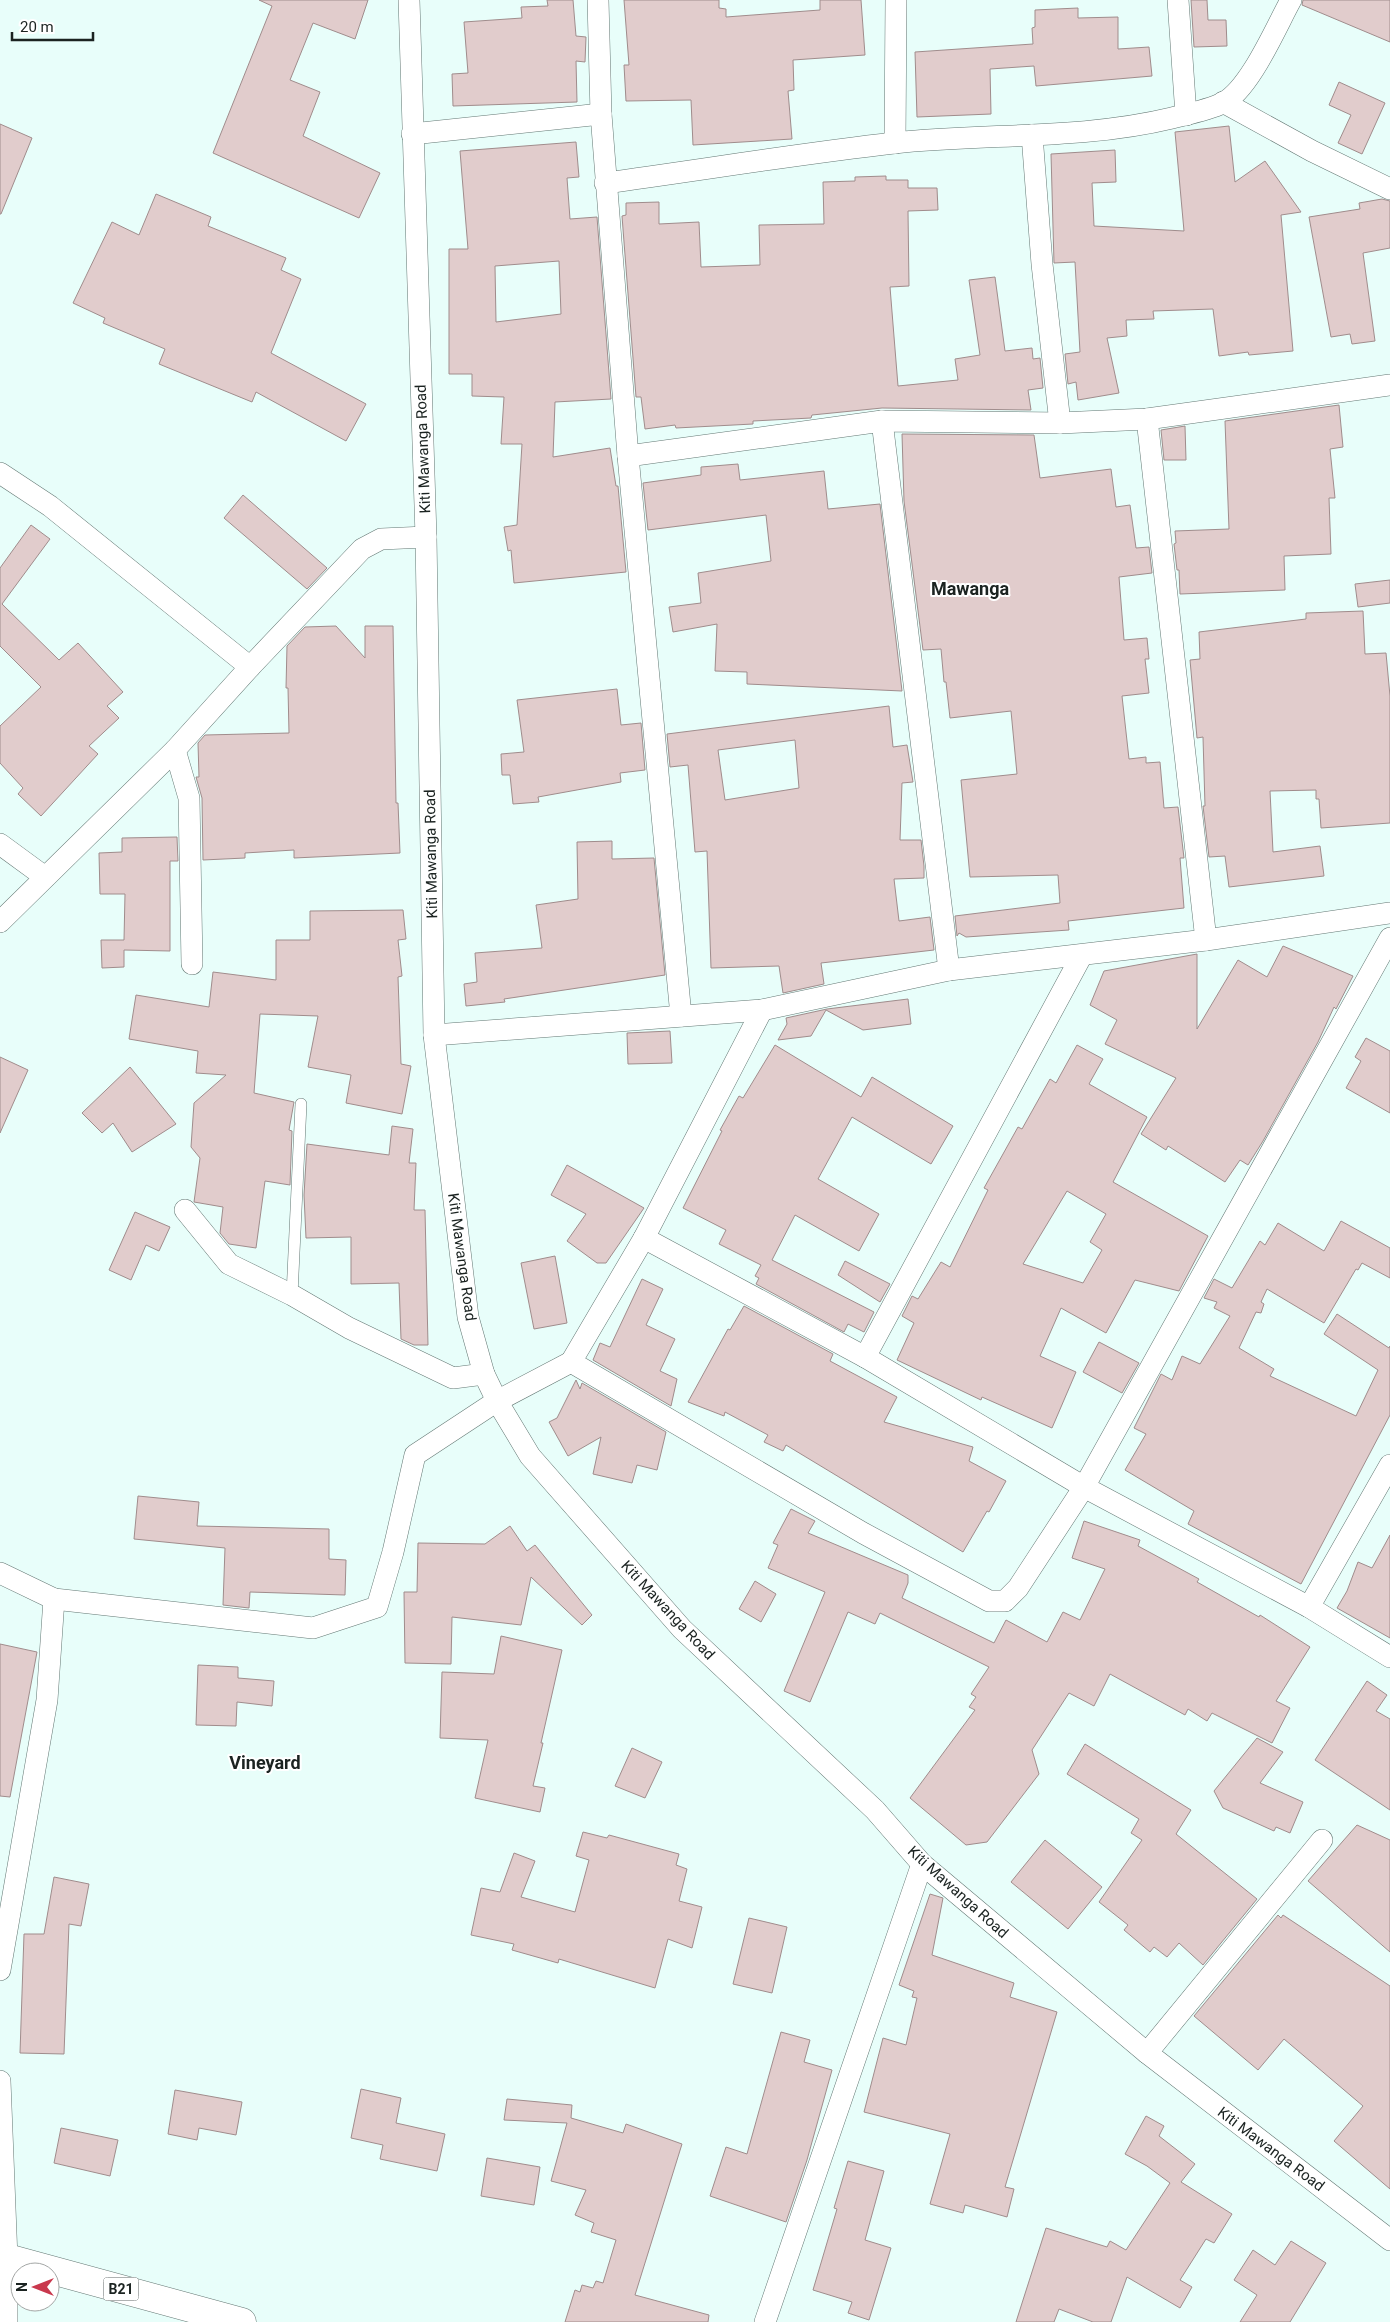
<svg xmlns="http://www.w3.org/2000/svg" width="1390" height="2322" viewBox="0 0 1390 2322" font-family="Roboto,sans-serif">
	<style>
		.building { fill: #e1cccc; stroke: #a08c8c; fill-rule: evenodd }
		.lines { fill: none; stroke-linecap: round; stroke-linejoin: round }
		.lane-casing { stroke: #647874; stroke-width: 12 }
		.street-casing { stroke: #647874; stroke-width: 22 }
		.highway-casing { stroke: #647874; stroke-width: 29 }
		.lane { stroke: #fff; stroke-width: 11 }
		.street { stroke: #fff; stroke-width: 21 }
		.highway { stroke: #fff; stroke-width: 28 }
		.labels { text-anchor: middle; stroke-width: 4; stroke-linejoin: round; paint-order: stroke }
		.shield { fill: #fff; stroke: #5f6564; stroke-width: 1 }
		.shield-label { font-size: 14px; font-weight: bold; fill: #1b2321 }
		.street-label { font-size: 15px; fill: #1b2321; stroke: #fff }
		.quarter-label { font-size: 18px; font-weight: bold; fill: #1b2321; stroke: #fff }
	</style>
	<rect width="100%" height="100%" fill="#e8fefa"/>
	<g class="building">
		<path d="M 259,0 L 368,0 L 355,39 L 313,23 L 290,80 L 320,92 L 303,136 L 380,173 L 359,218 L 213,153 L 272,6 Z"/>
		<path d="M 547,0 L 573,0 L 576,36 L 586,37 L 585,62 L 576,61 L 577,102 L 453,106 L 452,74 L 468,73 L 464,22 L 522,18 L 521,7 L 548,6 Z"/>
		<path d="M 624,0 L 719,0 L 719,8 L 726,9 L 726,17 L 820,10 L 820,0 L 861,0 L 865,55 L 793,60 L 794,90 L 788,91 L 792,139 L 693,145 L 691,100 L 626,101 L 624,65 L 629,65 Z"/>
		<path d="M 1191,0 L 1207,0 L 1208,20 L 1226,20 L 1227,46 L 1194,47 Z"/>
		<path d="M 1303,0 L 1390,0 L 1390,42 L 1302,5 Z"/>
		<path d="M 1078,8 L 1078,18 L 1118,17 L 1118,49 L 1149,47 L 1152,76 L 1036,86 L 1034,66 L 990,69 L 991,114 L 917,117 L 915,52 L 1033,44 L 1032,28 L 1035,27 L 1035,10 Z"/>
		<path d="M 1339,82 L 1385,103 L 1362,154 L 1338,143 L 1351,115 L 1329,105 Z"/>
		<path d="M 0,124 L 32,138 L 1,214 L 0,214 Z"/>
		<path d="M 1229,126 L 1235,182 L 1265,161 L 1301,212 L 1281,215 L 1293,351 L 1249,355 L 1248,352 L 1219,356 L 1213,309 L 1153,311 L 1154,319 L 1126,320 L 1127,336 L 1107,338 L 1119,393 L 1078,400 L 1076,382 L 1068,384 L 1065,354 L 1080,352 L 1075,262 L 1054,263 L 1051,154 L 1115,150 L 1116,182 L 1092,183 L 1094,226 L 1184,231 L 1175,132 Z"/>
		<path d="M 576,142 L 579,177 L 567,178 L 570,219 L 597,217 L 611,399 L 555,402 L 553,457 L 610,448 L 616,486 L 618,486 L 626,572 L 514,583 L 511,550 L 508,551 L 504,527 L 517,525 L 522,444 L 501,444 L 504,397 L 472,396 L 472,374 L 449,374 L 449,249 L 468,249 L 460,151 ZM 559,261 L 561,314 L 496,322 L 495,266 Z"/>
		<path d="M 886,176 L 886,180 L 908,180 L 908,188 L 937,188 L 938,210 L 908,211 L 909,286 L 890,287 L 898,386 L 958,380 L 955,359 L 980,355 L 969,280 L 995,277 L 1005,351 L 1032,348 L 1033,359 L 1040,358 L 1043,388 L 1028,390 L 1031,410 L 882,408 L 812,415 L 811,418 L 753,421 L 753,424 L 676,428 L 675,425 L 645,429 L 641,397 L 636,397 L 622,216 L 626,215 L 626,203 L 659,202 L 659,224 L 699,222 L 701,267 L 760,265 L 759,225 L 824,224 L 823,182 L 855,181 L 855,177 Z"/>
		<path d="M 156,194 L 211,217 L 208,226 L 286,258 L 281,270 L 301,279 L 271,353 L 366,404 L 346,441 L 256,392 L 252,402 L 159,364 L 165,349 L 103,323 L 105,318 L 73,303 L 112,222 L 139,235 Z"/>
		<path d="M 1382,199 L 1390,201 L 1390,248 L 1363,253 L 1375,341 L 1352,344 L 1350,334 L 1331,337 L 1309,217 L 1360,209 L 1359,203 Z"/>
		<path d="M 1339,405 L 1343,447 L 1330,449 L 1335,498 L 1329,498 L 1331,554 L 1284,556 L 1285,590 L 1180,594 L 1179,570 L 1177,570 L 1174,544 L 1176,543 L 1175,531 L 1229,529 L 1225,421 Z"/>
		<path d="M 1185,426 L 1186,460 L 1164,460 L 1161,430 Z"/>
		<path d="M 902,434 L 1034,435 L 1040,478 L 1111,469 L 1116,507 L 1130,505 L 1136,548 L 1149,547 L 1152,573 L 1119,577 L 1124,640 L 1147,638 L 1149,659 L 1145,659 L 1149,693 L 1122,696 L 1129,759 L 1146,757 L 1146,763 L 1160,762 L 1164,808 L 1178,807 L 1184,858 L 1180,858 L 1184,908 L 1068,921 L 1069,930 L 966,937 L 959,933 L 957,936 L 955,916 L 1060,903 L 1058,875 L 970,877 L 961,780 L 1017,774 L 1011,711 L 950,718 L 946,682 L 944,682 L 941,649 L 923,650 L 904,501 Z"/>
		<path d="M 738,464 L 740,480 L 824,471 L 828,509 L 880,504 L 902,691 L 747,684 L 747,672 L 715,671 L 717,624 L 673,632 L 669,607 L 701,603 L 698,573 L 771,561 L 766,515 L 648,530 L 643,483 L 701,475 L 701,467 Z"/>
		<path d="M 243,495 L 327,568 L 307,589 L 224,518 Z"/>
		<path d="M 31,525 L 50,539 L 2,604 L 59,660 L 78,643 L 123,692 L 107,706 L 119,718 L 89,746 L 98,754 L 41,816 L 18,794 L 23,788 L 0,763 L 0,726 L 41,687 L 0,646 L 0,568 Z"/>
		<path d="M 1390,580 L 1390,603 L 1358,607 L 1355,584 Z"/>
		<path d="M 1363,611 L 1365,654 L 1386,653 L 1390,696 L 1390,823 L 1321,828 L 1319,799 L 1316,799 L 1316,790 L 1270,791 L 1273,852 L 1320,846 L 1324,876 L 1229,887 L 1225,856 L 1209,857 L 1203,806 L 1205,806 L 1203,737 L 1197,738 L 1190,660 L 1200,659 L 1199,632 L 1306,619 L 1306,613 Z"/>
		<path d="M 336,626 L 365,658 L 365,626 L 393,626 L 396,803 L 398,803 L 400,853 L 294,858 L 294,850 L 245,853 L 245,858 L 203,860 L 202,798 L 196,777 L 199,777 L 198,743 L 205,735 L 289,733 L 288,688 L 286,688 L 287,646 L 305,627 Z"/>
		<path d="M 617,689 L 621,725 L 641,723 L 645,770 L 620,773 L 621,782 L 538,797 L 539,802 L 513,804 L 510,775 L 502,775 L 501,754 L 524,752 L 517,700 Z"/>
		<path d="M 889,706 L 893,747 L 907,745 L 913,782 L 902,783 L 900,840 L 921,840 L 924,866 L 924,878 L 894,879 L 899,921 L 930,917 L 934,950 L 821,963 L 824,984 L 783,993 L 779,966 L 711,968 L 707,851 L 695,852 L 688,765 L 670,767 L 667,734 ZM 795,740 L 799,788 L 725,800 L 718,750 Z"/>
		<path d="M 177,837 L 178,861 L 170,861 L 170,951 L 124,950 L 124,967 L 102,968 L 101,940 L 124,940 L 125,894 L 100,894 L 99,853 L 122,852 L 122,838 Z"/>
		<path d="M 612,841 L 612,859 L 654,858 L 665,975 L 504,999 L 505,1002 L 466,1006 L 464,984 L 477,982 L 475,953 L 542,948 L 536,905 L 578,899 L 577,842 Z"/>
		<path d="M 403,910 L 406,939 L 398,940 L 402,976 L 398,977 L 401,1064 L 411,1066 L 402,1114 L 346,1103 L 351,1075 L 308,1067 L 318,1016 L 260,1014 L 254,1093 L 294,1102 L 289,1130 L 292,1131 L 290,1185 L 265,1181 L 256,1248 L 229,1244 L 220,1233 L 223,1207 L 194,1202 L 200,1158 L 191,1147 L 194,1103 L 226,1075 L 196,1073 L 198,1051 L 129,1039 L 136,995 L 209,1007 L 213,972 L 276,980 L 276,940 L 310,940 L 310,911 Z"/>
		<path d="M 1283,946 L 1353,976 L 1336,1009 L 1334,1007 L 1318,1042 L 1263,1141 L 1248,1165 L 1240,1160 L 1225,1182 L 1168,1146 L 1166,1150 L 1141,1134 L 1176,1078 L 1105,1044 L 1117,1020 L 1090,1005 L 1104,971 L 1197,954 L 1197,1029 L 1238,960 L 1267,977 Z"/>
		<path d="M 908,999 L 911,1024 L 863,1030 L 826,1010 L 811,1036 L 778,1040 L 787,1024 L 786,1018 L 827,1009 Z"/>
		<path d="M 670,1031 L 672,1063 L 628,1064 L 627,1033 Z"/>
		<path d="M 1366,1038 L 1390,1051 L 1390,1113 L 1346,1088 L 1361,1061 L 1355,1057 Z"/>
		<path d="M 775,1045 L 861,1097 L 872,1077 L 953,1126 L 931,1164 L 852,1117 L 818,1179 L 879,1214 L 859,1251 L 795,1215 L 772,1260 L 874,1312 L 864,1332 L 848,1324 L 844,1332 L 756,1284 L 759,1278 L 755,1276 L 761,1265 L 719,1244 L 726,1230 L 683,1208 L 722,1131 L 720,1130 L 739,1096 L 743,1098 Z"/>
		<path d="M 1077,1045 L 1103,1059 L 1089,1084 L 1147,1117 L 1113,1182 L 1208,1236 L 1179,1291 L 1135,1280 L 1106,1333 L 1061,1308 L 1040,1356 L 1076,1372 L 1052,1428 L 982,1397 L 981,1400 L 897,1360 L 914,1323 L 902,1316 L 912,1296 L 918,1299 L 941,1262 L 950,1267 L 988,1190 L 984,1188 L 1003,1154 L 1018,1127 L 1022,1129 L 1050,1079 L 1056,1083 ZM 1067,1191 L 1106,1214 L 1090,1242 L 1102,1250 L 1083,1283 L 1023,1264 Z"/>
		<path d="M 0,1057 L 28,1070 L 0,1133 Z"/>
		<path d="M 130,1067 L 176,1124 L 132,1152 L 113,1123 L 102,1133 L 82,1113 Z"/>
		<path d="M 392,1126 L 413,1129 L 409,1163 L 416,1163 L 414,1210 L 425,1210 L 428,1345 L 414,1345 L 401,1339 L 399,1283 L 351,1284 L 351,1237 L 306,1238 L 304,1195 L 307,1144 L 389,1155 Z"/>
		<path d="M 567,1165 L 644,1208 L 606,1263 L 597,1263 L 567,1241 L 586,1214 L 551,1195 Z"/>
		<path d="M 135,1212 L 170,1227 L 159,1251 L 146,1245 L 131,1280 L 109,1270 Z"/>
		<path d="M 1341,1221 L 1390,1248 L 1390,1278 L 1362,1263 L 1358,1270 L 1356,1269 L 1324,1323 L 1267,1289 L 1261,1302 L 1264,1304 L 1261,1313 L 1256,1312 L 1239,1348 L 1274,1369 L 1270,1376 L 1356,1416 L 1378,1370 L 1324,1334 L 1337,1314 L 1389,1348 L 1390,1346 L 1390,1415 L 1301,1584 L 1188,1524 L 1194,1511 L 1125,1470 L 1146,1434 L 1134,1428 L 1161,1374 L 1172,1380 L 1182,1356 L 1200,1364 L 1230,1316 L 1214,1308 L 1217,1302 L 1204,1298 L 1214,1279 L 1232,1288 L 1260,1241 L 1265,1245 L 1278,1223 L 1324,1251 Z"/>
		<path d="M 555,1256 L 567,1323 L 534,1329 L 521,1263 Z"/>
		<path d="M 845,1261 L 890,1284 L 880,1302 L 838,1275 Z"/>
		<path d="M 642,1279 L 663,1289 L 646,1325 L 675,1339 L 660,1371 L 677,1379 L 671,1406 L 593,1360 L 600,1343 L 610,1347 Z"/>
		<path d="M 744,1306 L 833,1354 L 830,1361 L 897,1397 L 884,1422 L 973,1447 L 969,1461 L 1006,1481 L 989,1512 L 987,1511 L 963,1552 L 786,1445 L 783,1451 L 764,1442 L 768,1435 L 725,1412 L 724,1416 L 688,1402 L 728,1329 L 730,1330 Z"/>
		<path d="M 1099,1342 L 1139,1363 L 1122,1393 L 1083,1372 Z"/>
		<path d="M 576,1380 L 580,1389 L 582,1383 L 666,1432 L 657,1470 L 637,1465 L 632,1483 L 593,1474 L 601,1437 L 568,1456 L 549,1422 L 557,1418 Z"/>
		<path d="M 138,1496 L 199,1502 L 197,1526 L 329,1529 L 329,1559 L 346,1560 L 345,1595 L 250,1592 L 249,1608 L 223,1605 L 225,1548 L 134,1539 Z"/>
		<path d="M 791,1509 L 815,1521 L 808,1533 L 908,1575 L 908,1583 L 902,1598 L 994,1643 L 1006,1620 L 1047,1642 L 1063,1612 L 1080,1620 L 1105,1569 L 1072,1558 L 1084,1521 L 1140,1540 L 1138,1546 L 1199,1579 L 1197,1582 L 1259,1617 L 1260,1615 L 1310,1647 L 1276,1701 L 1290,1708 L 1272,1743 L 1212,1713 L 1207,1721 L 1188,1709 L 1185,1715 L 1110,1674 L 1094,1706 L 1069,1693 L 1032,1750 L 1039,1774 L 987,1842 L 966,1845 L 910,1798 L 975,1710 L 969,1707 L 976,1697 L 971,1694 L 989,1667 L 880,1613 L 875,1624 L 848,1612 L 810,1702 L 784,1691 L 825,1592 L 768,1568 L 778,1545 L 773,1543 Z"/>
		<path d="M 510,1526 L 527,1551 L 535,1545 L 592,1615 L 582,1625 L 531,1577 L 521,1625 L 452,1617 L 451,1664 L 405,1663 L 404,1592 L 417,1592 L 418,1543 L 485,1544 Z"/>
		<path d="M 1390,1535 L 1390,1638 L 1337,1608 L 1347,1591 L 1358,1562 L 1372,1568 Z"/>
		<path d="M 755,1581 L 776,1594 L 761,1622 L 739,1609 Z"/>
		<path d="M 501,1636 L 562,1650 L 541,1743 L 543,1743 L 533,1786 L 545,1788 L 540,1812 L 475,1798 L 488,1740 L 440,1738 L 442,1672 L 494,1674 Z"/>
		<path d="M 0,1644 L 37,1652 L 10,1797 L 0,1796 Z"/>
		<path d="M 198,1665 L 238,1667 L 238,1678 L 274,1681 L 272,1706 L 237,1702 L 236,1726 L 196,1725 Z"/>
		<path d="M 1367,1681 L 1387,1695 L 1376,1711 L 1390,1719 L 1390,1810 L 1315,1760 Z"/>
		<path d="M 1257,1738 L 1283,1752 L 1260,1783 L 1303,1802 L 1290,1833 L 1276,1827 L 1274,1831 L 1223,1808 L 1214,1791 Z"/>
		<path d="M 1085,1744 L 1191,1810 L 1176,1834 L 1257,1899 L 1203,1965 L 1179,1943 L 1167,1957 L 1154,1947 L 1150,1952 L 1124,1930 L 1128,1925 L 1099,1902 L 1142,1840 L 1131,1833 L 1139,1819 L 1067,1774 Z"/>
		<path d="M 632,1748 L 662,1762 L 645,1798 L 615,1786 Z"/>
		<path d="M 1357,1825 L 1390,1840 L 1390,1952 L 1308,1881 Z"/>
		<path d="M 583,1832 L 607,1838 L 609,1835 L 679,1854 L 676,1865 L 687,1869 L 679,1901 L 702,1907 L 692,1948 L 668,1939 L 655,1988 L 559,1959 L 558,1963 L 512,1950 L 514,1944 L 471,1935 L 481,1888 L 500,1892 L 514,1853 L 535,1861 L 521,1897 L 575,1912 L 589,1860 L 576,1856 Z"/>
		<path d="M 1045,1840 L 1102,1887 L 1068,1929 L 1011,1882 Z"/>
		<path d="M 54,1877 L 89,1884 L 81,1926 L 69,1924 L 64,2054 L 20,2053 L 24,1934 L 44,1934 Z"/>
		<path d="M 930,1894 L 943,1898 L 932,1955 L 1014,1983 L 1010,1997 L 1057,2012 L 1005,2187 L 1014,2189 L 1007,2217 L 965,2205 L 963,2213 L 930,2204 L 950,2134 L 864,2112 L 883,2038 L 906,2045 L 917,1998 L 912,1997 L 914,1991 L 899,1985 Z"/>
		<path d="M 1278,1915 L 1281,1918 L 1283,1915 L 1390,1986 L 1390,2189 L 1334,2141 L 1363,2106 L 1284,2039 L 1258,2070 L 1194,2016 Z"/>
		<path d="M 749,1918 L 787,1927 L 772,1993 L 733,1984 Z"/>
		<path d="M 781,2032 L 810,2040 L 804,2062 L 832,2070 L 807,2160 L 786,2222 L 710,2196 L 726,2147 L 747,2154 Z"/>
		<path d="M 361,2089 L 401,2098 L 396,2123 L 445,2134 L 437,2171 L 380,2159 L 383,2145 L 351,2138 Z"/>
		<path d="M 175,2090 L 242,2102 L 236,2135 L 199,2128 L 197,2140 L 168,2134 Z"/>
		<path d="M 507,2099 L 572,2105 L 571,2118 L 623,2133 L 626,2124 L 682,2144 L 635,2295 L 709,2315 L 708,2322 L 565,2322 L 575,2290 L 580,2292 L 582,2285 L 593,2288 L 596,2281 L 603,2283 L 616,2240 L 591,2232 L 594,2223 L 575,2215 L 586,2190 L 551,2181 L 567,2123 L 504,2120 Z"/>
		<path d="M 1146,2116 L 1164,2126 L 1159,2136 L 1195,2164 L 1181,2182 L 1232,2214 L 1214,2243 L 1206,2239 L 1180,2280 L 1192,2287 L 1180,2308 L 1127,2277 L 1111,2322 L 1093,2322 L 1059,2309 L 1054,2322 L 1016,2322 L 1046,2228 L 1107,2247 L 1110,2241 L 1126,2250 L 1170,2183 L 1147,2166 L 1125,2154 Z"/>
		<path d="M 61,2128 L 118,2140 L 110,2176 L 54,2163 Z"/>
		<path d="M 487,2158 L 540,2167 L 534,2205 L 481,2196 Z"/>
		<path d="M 848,2161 L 884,2171 L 865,2240 L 891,2248 L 869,2320 L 848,2313 L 852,2302 L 813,2290 L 837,2209 L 834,2208 Z"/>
		<path d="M 1291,2241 L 1326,2263 L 1290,2322 L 1240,2322 L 1257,2295 L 1234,2280 L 1253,2250 L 1275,2265 Z"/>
	</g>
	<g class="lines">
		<defs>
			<path id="lane" d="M 292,1295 L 301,1104"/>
			<g id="street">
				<path d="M 409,0 L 426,537 L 434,1035 L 468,1317 L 484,1374 L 497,1401 L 530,1456 L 682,1629 L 875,1810 L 922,1864 L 1147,2053 L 1390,2240"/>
				<path d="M 598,0 L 601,114 L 628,456"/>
				<path d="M 1178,0 L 1186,115"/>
				<path d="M 1223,102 L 1312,151 L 1390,189"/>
				<path d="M 412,134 L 601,114"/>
				<path d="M 1032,135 L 1042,264 L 1060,423"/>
				<path d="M 895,143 L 896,0"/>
				<path d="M 605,183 C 701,170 797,154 894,143 C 986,133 1081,140 1172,118 C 1188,114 1208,110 1223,103 C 1250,89 1276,27 1291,0"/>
				<path d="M 1147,419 L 1206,940"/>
				<path d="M 882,421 L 949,970"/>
				<path d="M 0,473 L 50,506 L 250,667"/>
				<path d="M 175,750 L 189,798 L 192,964"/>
				<path d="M 0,844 L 45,877"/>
				<path d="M 0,922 L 175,750 L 250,667 L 362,549 L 381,539 L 426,537"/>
				<path d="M 762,1010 L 644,1238 L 571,1362 L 863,1533 L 989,1601 L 1005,1601 L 1018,1588 L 1084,1487 L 1390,938"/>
				<path d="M 681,1016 L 628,456 L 882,421 L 1060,423 L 1147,419 L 1390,385"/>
				<path d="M 434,1035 L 762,1010 L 949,970 L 1206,940 L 1390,913"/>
				<path d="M 185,1210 L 229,1264 L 292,1295 L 349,1328 L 453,1378 L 484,1374"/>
				<path d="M 644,1238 L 865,1357 L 1084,1487 L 1309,1607 L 1390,1657"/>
				<path d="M 865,1357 L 1082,955"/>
				<path d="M 0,1573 L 54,1599 L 47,1700 L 0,1970"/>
				<path d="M 54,1599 L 313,1628 L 377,1607 L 393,1552 L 415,1455 L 497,1401 L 571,1362"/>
				<path d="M 1309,1607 L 1390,1465"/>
				<path d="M 1147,2053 L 1322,1840"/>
				<path d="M 0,2081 L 7,2259 L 7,2322"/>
				<path d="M 765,2322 L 922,1864"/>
			</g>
			<path id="highway" d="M 0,2256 L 242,2322"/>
		</defs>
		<use href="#lane" class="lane-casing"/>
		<use href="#street" class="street-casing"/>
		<use href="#highway" class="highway-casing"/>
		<use href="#lane" class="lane"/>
		<use href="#street" class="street"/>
		<use href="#highway" class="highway"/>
	</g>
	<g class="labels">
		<rect class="shield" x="103.5" y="2277.5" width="35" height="23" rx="4"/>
		<g class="shield-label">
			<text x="121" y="2294">B21</text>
		</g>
		<g class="street-label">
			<text transform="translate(423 449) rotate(-92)" y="5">Kiti Mawanga Road</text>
			<text transform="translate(431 854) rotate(-91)" y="5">Kiti Mawanga Road</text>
			<text transform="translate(462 1257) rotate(82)" y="5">Kiti Mawanga Road</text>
			<text transform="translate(668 1610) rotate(47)" y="5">Kiti Mawanga Road</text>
			<text transform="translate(958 1892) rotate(42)" y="5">Kiti Mawanga Road</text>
			<text transform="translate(1271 2149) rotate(37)" y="5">Kiti Mawanga Road</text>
		</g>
		<g class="quarter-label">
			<text x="970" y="595">Mawanga</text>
			<text x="265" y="1769">Vineyard</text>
		</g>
	</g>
	<g transform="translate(35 2287) rotate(270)"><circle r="24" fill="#ffffff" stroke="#a4a7a6"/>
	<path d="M0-4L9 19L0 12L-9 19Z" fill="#c9384d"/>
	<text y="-8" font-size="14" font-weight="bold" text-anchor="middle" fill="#1b2321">N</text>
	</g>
	<path d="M12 32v8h81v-8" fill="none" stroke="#1b2321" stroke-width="2.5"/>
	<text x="20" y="32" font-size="15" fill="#1b2321" stroke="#ffffff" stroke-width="4" paint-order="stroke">20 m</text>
</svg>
